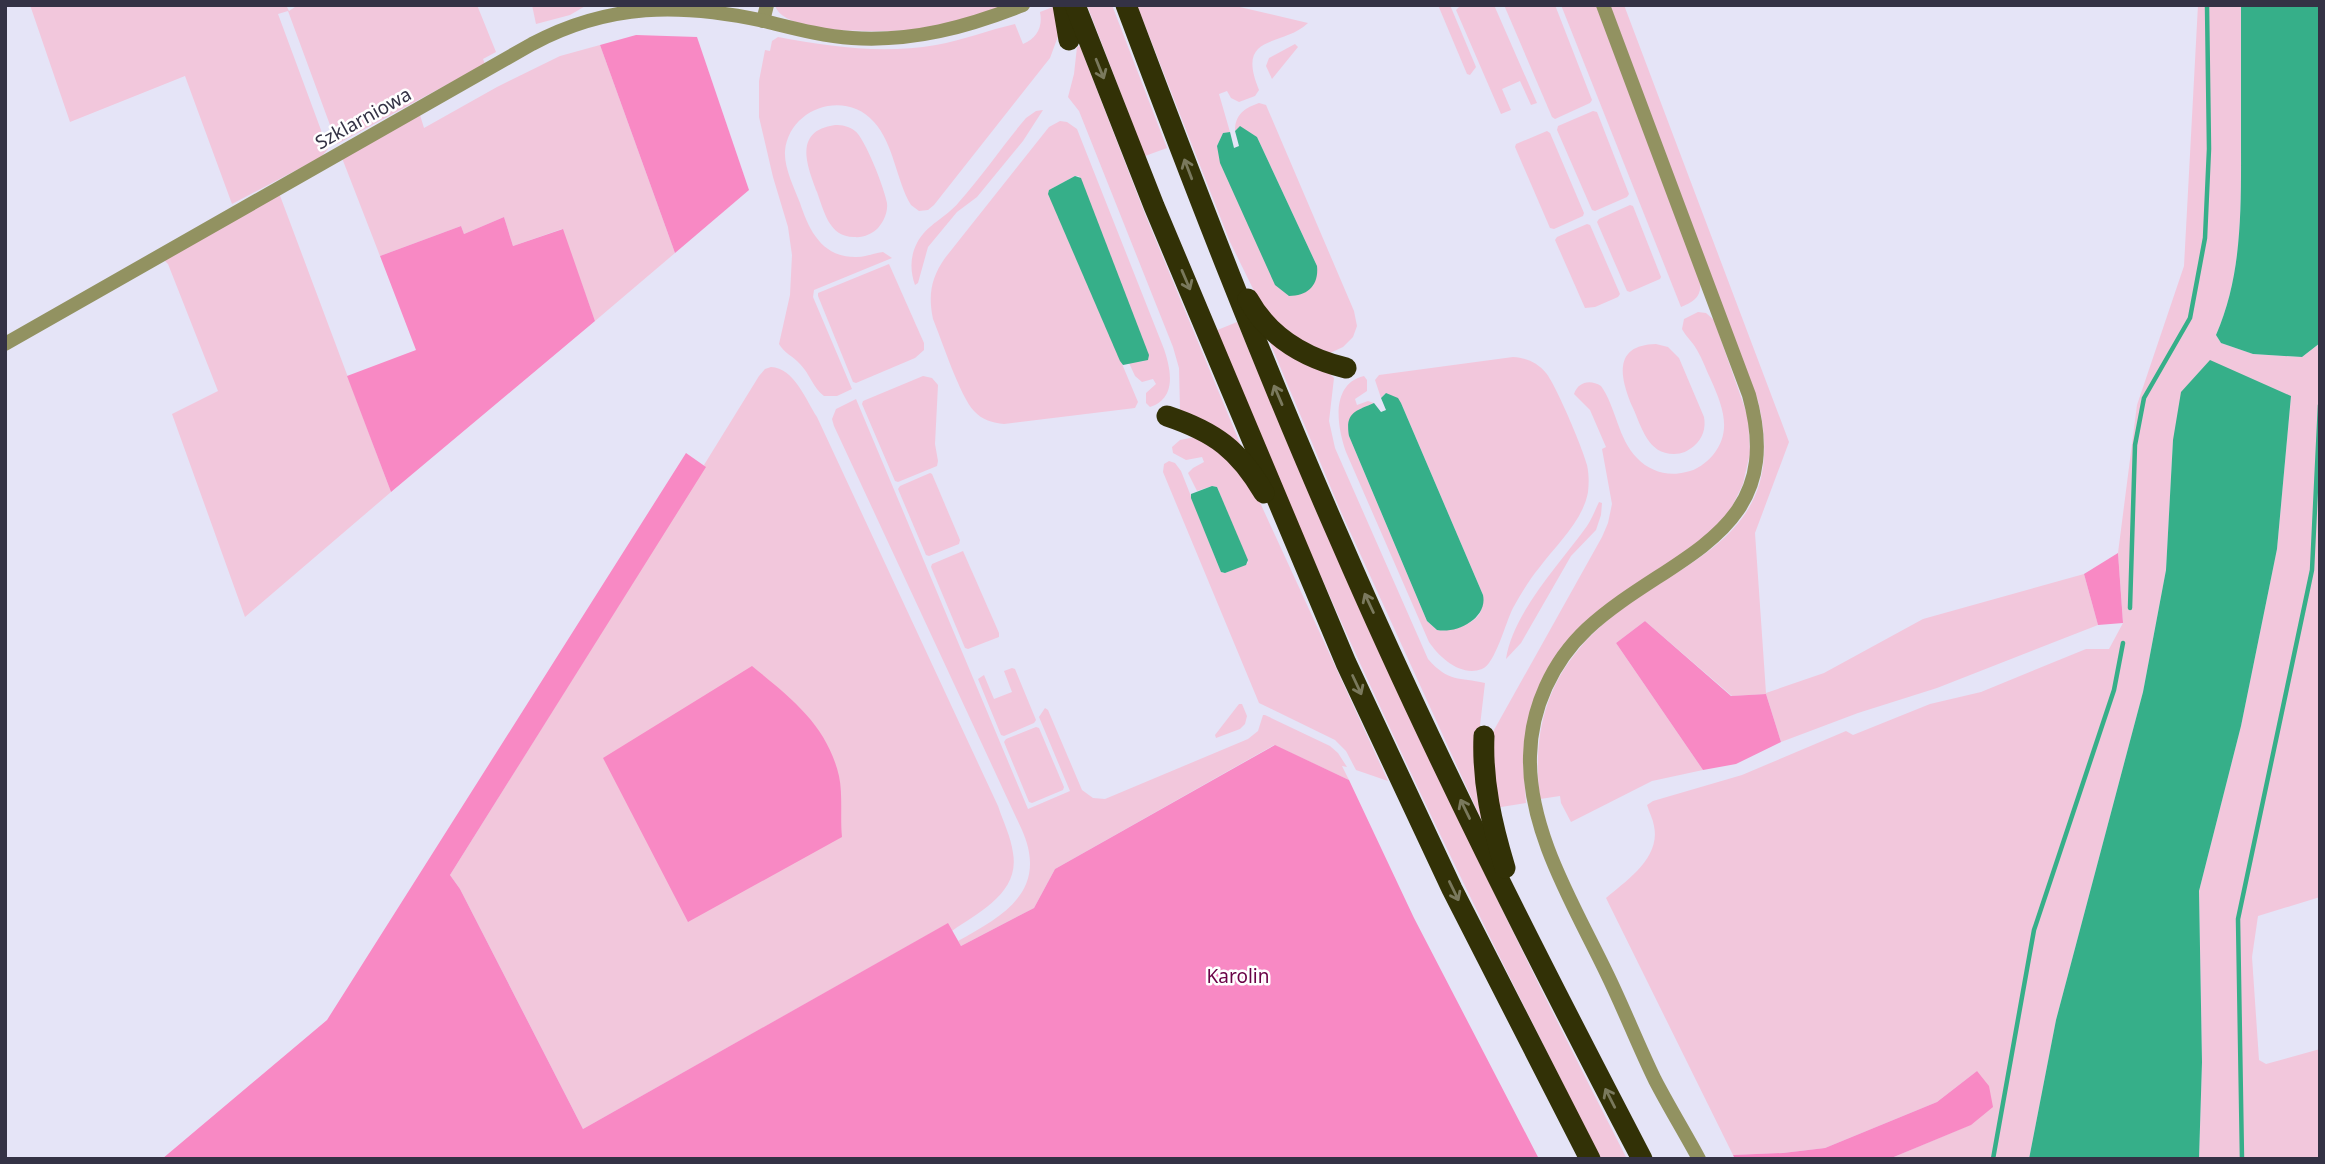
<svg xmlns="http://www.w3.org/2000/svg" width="2325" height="1164" viewBox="0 0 2325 1164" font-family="'Noto Sans',sans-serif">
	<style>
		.green { fill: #f2c7dc }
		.forest { fill: #f889c4 }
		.water { fill: #36af89 }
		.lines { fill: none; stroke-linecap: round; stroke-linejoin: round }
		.stream { stroke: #36af89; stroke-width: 4.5 }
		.minor { stroke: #929261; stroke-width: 14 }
		.motorway { stroke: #323106; stroke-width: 21 }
		.oneway { stroke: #7a795d }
		.labels { text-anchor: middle; stroke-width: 5; stroke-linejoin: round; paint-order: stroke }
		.street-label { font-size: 19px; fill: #343245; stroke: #fff }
		.park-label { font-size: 19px; fill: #6a0246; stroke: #fff }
	</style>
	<rect width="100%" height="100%" fill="#e5e4f7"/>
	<g class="green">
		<path d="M 30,5 L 286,5 L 289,11 L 298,5 L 477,5 L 496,52 L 483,59 L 485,64 L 337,144 L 288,11 L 278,14 L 328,149 L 321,157 L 232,204 L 185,76 L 70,122 Z"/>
		<path d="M 532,5 L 587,5 L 570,15 L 536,24 Z"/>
		<path d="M 775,5 L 997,5 L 998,9 C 976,15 953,25 930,28 C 902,32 783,38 775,5 Z"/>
		<path d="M 1058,5 L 1060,31 L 1050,58 L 934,205 L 928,210 L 919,211 L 911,205 C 896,180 894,144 874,122 C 845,89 789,108 785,151 C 784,168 794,187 800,203 C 809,230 822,258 857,257 C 866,257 874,253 883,252 L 892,258 L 814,290 L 813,297 L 852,389 L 837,396 L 824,396 C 813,388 810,374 800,364 C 793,356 784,353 779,344 L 790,295 L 792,255 L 788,227 L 773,177 L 759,117 L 759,81 L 765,50 L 770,51 L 772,41 L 778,37 C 831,47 882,54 936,45 C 963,40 989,30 1015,24 L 1023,44 C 1037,38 1043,27 1040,12 Z"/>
		<path d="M 1087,5 L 1112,5 L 1167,148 L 1145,156 Z"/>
		<path d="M 1137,5 L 1231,5 L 1308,23 C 1282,48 1235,32 1259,90 L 1255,96 L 1239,102 L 1231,98 L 1227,91 L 1219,94 L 1230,132 L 1223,133 L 1217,146 L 1317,266 L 1257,137 L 1240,127 L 1235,131 C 1235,114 1245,108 1259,103 L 1266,105 L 1354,311 L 1357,326 L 1353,337 L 1343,347 L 1330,353 L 1288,335 L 1259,301 L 1230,242 Z"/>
		<path d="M 1438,5 L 1450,5 L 1476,67 L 1470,75 L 1467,74 Z"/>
		<path d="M 1461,5 L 1494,5 L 1537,103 L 1531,105 L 1520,81 L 1502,89 L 1511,110 L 1501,114 L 1456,10 Z"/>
		<path d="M 1504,5 L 1555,5 L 1592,100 L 1590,103 L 1555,119 L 1552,117 Z"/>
		<path d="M 1561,5 L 1596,5 L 1700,282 C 1702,297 1693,302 1681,307 Z"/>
		<path d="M 1610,5 L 1624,5 L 1789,442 L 1755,533 L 1766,693 L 1824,673 L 1923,619 L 2084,574 L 2098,625 L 1937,688 L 1858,713 L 1781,742 L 1766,694 L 1732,696 L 1645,621 L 1616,643 L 1703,770 L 1652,781 L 1571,822 L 1561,803 L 1560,796 L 1540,799 C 1533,744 1542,692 1579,649 C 1652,560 1796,556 1758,401 Z"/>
		<path d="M 2198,5 L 2241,5 C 2241,50 2241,95 2241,140 C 2241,206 2243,274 2216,335 L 2221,343 L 2253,354 L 2302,357 L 2320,343 L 2320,897 L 2258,916 L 2252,957 L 2259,1060 L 2266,1064 L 2320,1049 L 2320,1159 L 2199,1159 L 2202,1062 L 2199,891 L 2241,726 L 2277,549 L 2291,396 L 2173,440 L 2166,570 L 2143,692 L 2056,1020 L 2029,1159 L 1889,1159 L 1970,1125 L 1977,1071 L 1937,1102 L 1825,1148 L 1783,1153 L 1733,1155 L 1606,898 C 1626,881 1661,858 1654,826 C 1653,819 1649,812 1647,805 L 1653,801 L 1742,775 L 1846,731 L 1853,735 L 1930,704 L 1981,692 L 2086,649 L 2109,649 L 2123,623 L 2118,553 L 2137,405 L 2184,266 Z"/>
		<path d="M 1295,44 L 1298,47 L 1272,79 L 1266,66 L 1269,58 Z"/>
		<path d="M 600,45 L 675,253 L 595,321 L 562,229 L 513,246 L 504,217 L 464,234 L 461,226 L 380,256 L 342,158 L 420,115 L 424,128 L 497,87 L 560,56 Z"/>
		<path d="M 1080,46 L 1145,214 L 1242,448 L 1180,410 L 1179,368 L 1173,347 L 1079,111 L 1068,97 L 1074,74 L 1077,47 Z"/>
		<path d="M 1043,110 L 1023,141 L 977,197 L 957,212 L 928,247 L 918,283 L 915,285 C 910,271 910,256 917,243 C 927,224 946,218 959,202 C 983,175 1003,145 1026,118 L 1036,111 Z"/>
		<path d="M 1593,111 L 1597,112 L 1629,194 L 1627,197 L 1595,211 L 1592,210 L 1557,130 L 1558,126 Z"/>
		<path d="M 1060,121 L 1067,122 L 1077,129 L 1164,349 C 1171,370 1177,398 1150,407 L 1146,403 L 1146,393 L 1156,384 L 1153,379 L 1142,382 L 1135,376 L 1129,363 L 1144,361 L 1079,176 L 1075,176 L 1049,190 L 1138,402 L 1135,408 L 1004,424 C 993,423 982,420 974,411 C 960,396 942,341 933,319 C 928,295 931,278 945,258 L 1049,127 Z"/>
		<path d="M 835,125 C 842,125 849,126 855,131 C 865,138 885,190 887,203 C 888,212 884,221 878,228 C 872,234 863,238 854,237 C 829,237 824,211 817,192 C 807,165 793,131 835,125 Z"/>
		<path d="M 1547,131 L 1550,133 L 1584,213 L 1583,216 L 1554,229 L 1550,228 L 1515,147 L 1516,144 Z"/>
		<path d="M 279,193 L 391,492 L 245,617 L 172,414 L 218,391 L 168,264 L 163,259 Z"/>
		<path d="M 1630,205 L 1633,206 L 1661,277 L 1660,279 L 1630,292 L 1627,291 L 1597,222 L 1599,219 Z"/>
		<path d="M 1587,224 L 1590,225 L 1620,294 L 1618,297 L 1595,307 L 1585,308 L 1555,240 L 1557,237 Z"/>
		<path d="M 889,264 L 924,343 L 924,350 L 915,358 L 856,383 L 853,382 L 818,296 L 818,293 Z"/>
		<path d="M 1698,312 L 1706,313 L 1714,320 L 1748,417 L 1750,453 L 1743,484 L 1730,511 L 1705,537 L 1583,624 L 1530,713 L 1523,759 L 1526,803 L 1495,808 L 1492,735 L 1494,730 L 1602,537 L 1608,523 L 1612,504 L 1602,449 L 1606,447 L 1590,410 L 1574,394 C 1578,382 1590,379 1601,386 C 1616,407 1618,439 1637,458 C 1649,471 1668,477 1686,472 C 1697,470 1706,463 1713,455 C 1733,431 1722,405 1711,380 C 1706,370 1703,360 1697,350 C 1693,342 1686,337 1682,329 L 1684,319 Z"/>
		<path d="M 1237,322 C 1355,606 1486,885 1627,1159 L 1601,1159 C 1526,1011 1452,863 1383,713 C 1324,587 1270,459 1215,331 Z"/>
		<path d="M 1268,338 L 1329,373 L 1334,378 L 1329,421 L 1335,448 L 1428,659 C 1449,683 1459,677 1485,683 L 1477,751 L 1482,821 L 1341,512 Z"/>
		<path d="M 1656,344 L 1668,347 L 1679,358 L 1704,417 C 1706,428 1703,438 1694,446 C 1688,451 1682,454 1674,454 C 1648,454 1642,428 1633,408 C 1621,380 1611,345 1656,344 Z"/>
		<path d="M 1513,357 C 1526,358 1537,362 1546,373 C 1556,385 1583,449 1587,465 C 1589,474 1589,483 1588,492 C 1583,521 1556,545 1539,568 C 1529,580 1521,594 1513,608 C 1506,621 1495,665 1482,669 C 1461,677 1440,658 1429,642 L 1346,452 C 1337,427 1330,384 1364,376 L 1367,380 L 1367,391 L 1355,399 L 1357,405 L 1368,401 L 1374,403 L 1358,410 L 1349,436 L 1427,621 L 1437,630 C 1448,632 1474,625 1480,613 C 1483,608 1482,600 1483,595 L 1401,403 L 1386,393 L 1381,398 L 1375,380 L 1379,375 Z"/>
		<path d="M 771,367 C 794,368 806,400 817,417 L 998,806 C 1003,821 1011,837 1013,853 C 1020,893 979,912 952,931 L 947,924 L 583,1129 L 460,889 L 450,875 L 705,467 L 704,465 L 759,376 L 765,369 Z"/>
		<path d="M 923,376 L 932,378 L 938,385 L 935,444 L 938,461 L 937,466 L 898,482 L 895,481 L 862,404 L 863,401 Z"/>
		<path d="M 856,399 L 1028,809 L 1070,791 L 1039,717 L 1045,708 L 1048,710 L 1082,790 L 1093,798 L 1105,799 L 1248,739 L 1258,731 L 1263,715 L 1265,715 L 1330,746 L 1338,753 L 1347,767 L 1342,766 L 1349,780 L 1274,745 L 1055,869 L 1034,908 L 961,946 L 958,941 C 1003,916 1049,891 1022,830 L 834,426 L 832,419 L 836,409 Z"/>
		<path d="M 1195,437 L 1224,452 L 1257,496 L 1388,781 L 1356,770 L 1346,751 L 1335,740 L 1259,703 L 1163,472 L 1164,464 L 1169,461 L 1175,463 L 1181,471 L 1221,572 L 1225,573 L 1248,563 L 1217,487 L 1212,486 L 1197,491 L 1188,473 L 1193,468 L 1204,462 L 1202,457 L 1186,460 L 1173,453 L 1172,447 L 1180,440 Z"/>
		<path d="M 930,473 L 932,474 L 960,540 L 959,544 L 929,556 L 926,555 L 898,489 L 900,486 Z"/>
		<path d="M 1599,502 L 1602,503 L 1601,515 L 1596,530 L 1571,556 L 1521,643 L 1506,659 C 1513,612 1560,564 1587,526 C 1592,519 1595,510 1599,502 Z"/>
		<path d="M 963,551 L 999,633 L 999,637 L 968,649 L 965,648 L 931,567 L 932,564 Z"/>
		<path d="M 1012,668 L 1015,669 L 1036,720 L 1034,723 L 1004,736 L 1001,735 L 978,679 L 984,675 L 994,699 L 1012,692 L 1004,671 Z"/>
		<path d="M 1239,704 L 1242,704 L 1247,716 L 1245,724 L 1240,729 L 1216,738 L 1215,735 Z"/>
		<path d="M 1036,727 L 1039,728 L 1064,787 L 1063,790 L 1032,803 L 1029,802 L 1004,742 L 1006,739 Z"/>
	</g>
	<g class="forest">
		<path d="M 636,35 L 697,37 L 749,190 L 675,253 L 600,45 Z"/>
		<path d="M 504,217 L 513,246 L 563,229 L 595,321 L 391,492 L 347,376 L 416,350 L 380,256 L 461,226 L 464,234 Z"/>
		<path d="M 686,453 L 706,467 L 450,875 L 460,889 L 583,1129 L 948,923 L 961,946 L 1034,908 L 1055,869 L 1275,745 L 1349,780 L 1414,918 L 1539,1159 L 162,1159 L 327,1020 Z"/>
		<path d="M 2118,553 L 2123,623 L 2098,625 L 2084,574 Z"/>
		<path d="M 1645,621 L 1731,696 L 1766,694 L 1781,742 L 1736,764 L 1703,770 L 1616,643 Z"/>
		<path d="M 752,666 C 791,698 827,725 839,776 C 843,795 840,818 842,837 L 688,922 L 603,758 Z"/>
		<path d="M 1977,1071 L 1989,1086 L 1993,1107 L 1971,1125 L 1889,1159 L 1735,1159 L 1733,1155 L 1783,1153 L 1825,1148 L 1937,1102 Z"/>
	</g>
	<g class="water">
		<path d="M 2241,5 L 2320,5 L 2320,343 L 2302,357 L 2253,354 L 2221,343 L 2216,335 C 2243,274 2241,205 2241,140 C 2241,95 2241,50 2241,5 Z"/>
		<path d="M 1240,126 L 1257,137 L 1317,266 C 1319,285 1308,296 1289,296 L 1275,285 L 1220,163 L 1217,146 L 1223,133 L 1230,132 L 1234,148 L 1239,146 L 1235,131 Z"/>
		<path d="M 1075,176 L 1081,178 L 1149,355 L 1148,360 L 1123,365 L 1120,361 L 1048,194 L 1049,190 Z"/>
		<path d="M 2210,360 L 2291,396 L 2277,549 L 2241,726 L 2199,891 L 2202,1062 L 2199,1159 L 2029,1159 L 2056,1020 L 2143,692 L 2166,570 L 2173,440 L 2181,392 Z"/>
		<path d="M 1386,393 L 1398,398 L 1401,403 L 1483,595 C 1488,618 1457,634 1437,630 L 1427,621 L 1349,436 C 1345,413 1355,411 1374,403 L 1381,412 L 1386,410 L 1381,398 Z"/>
		<path d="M 1212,486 L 1217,487 L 1248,560 L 1246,565 L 1225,573 L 1221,572 L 1191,498 L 1191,494 Z"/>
	</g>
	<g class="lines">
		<g class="stream">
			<path d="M 2130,608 L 2135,445 L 2144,398 L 2190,318 L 2205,238 L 2209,149 L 2207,5"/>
			<path d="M 1993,1159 L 2034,930 L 2114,690 L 2123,643"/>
			<path d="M 2242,1159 L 2238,919 L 2312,570 L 2320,405"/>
		</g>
		<g class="minor">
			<path d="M 1603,5 L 1749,395 C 1789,537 1668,554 1587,629 C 1552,662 1531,708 1530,756 C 1528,832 1575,907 1607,974 C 1624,1009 1638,1045 1655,1080 C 1669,1107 1685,1133 1699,1159"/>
			<path d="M 763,21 L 767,5"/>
			<path d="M 5,344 L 532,44 C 609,3 680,3 764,21 C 793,28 822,36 852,38 C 913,42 967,27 1023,5"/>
		</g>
		<g class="motorway">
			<path d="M 1063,5 L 1069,40"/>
			<path d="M 1075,5 L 1154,206 L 1346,663 L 1452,889 L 1590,1159"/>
			<path d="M 1126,5 C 1194,186 1263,365 1341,542 C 1432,752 1536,956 1642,1159"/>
			<path d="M 1248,299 C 1269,337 1305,358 1346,368"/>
			<path d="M 1167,416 C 1215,432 1239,450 1264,493"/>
			<path d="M 1484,736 C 1482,782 1492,825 1505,868"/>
		</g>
	</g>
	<defs><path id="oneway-shaft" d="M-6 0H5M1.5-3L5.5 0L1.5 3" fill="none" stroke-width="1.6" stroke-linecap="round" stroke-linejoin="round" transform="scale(1.75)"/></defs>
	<g class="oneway">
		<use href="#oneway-shaft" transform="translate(1100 69) rotate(68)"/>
		<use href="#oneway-shaft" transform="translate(1188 169) rotate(-111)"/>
		<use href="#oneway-shaft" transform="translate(1186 280) rotate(67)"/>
		<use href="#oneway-shaft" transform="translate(1278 395) rotate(-113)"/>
		<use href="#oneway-shaft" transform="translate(1369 603) rotate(-115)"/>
		<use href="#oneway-shaft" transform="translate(1357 685) rotate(65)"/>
		<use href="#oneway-shaft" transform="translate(1465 809) rotate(-116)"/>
		<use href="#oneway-shaft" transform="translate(1454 891) rotate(64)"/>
		<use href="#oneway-shaft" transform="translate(1610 1098) rotate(-117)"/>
	</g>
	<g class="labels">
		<g class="street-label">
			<text transform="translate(363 118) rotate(-29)" y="7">Szklarniowa</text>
		</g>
		<g class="park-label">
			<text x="1238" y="983">Karolin</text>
		</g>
	</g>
	<rect width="2325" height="1164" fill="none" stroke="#343245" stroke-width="14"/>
</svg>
